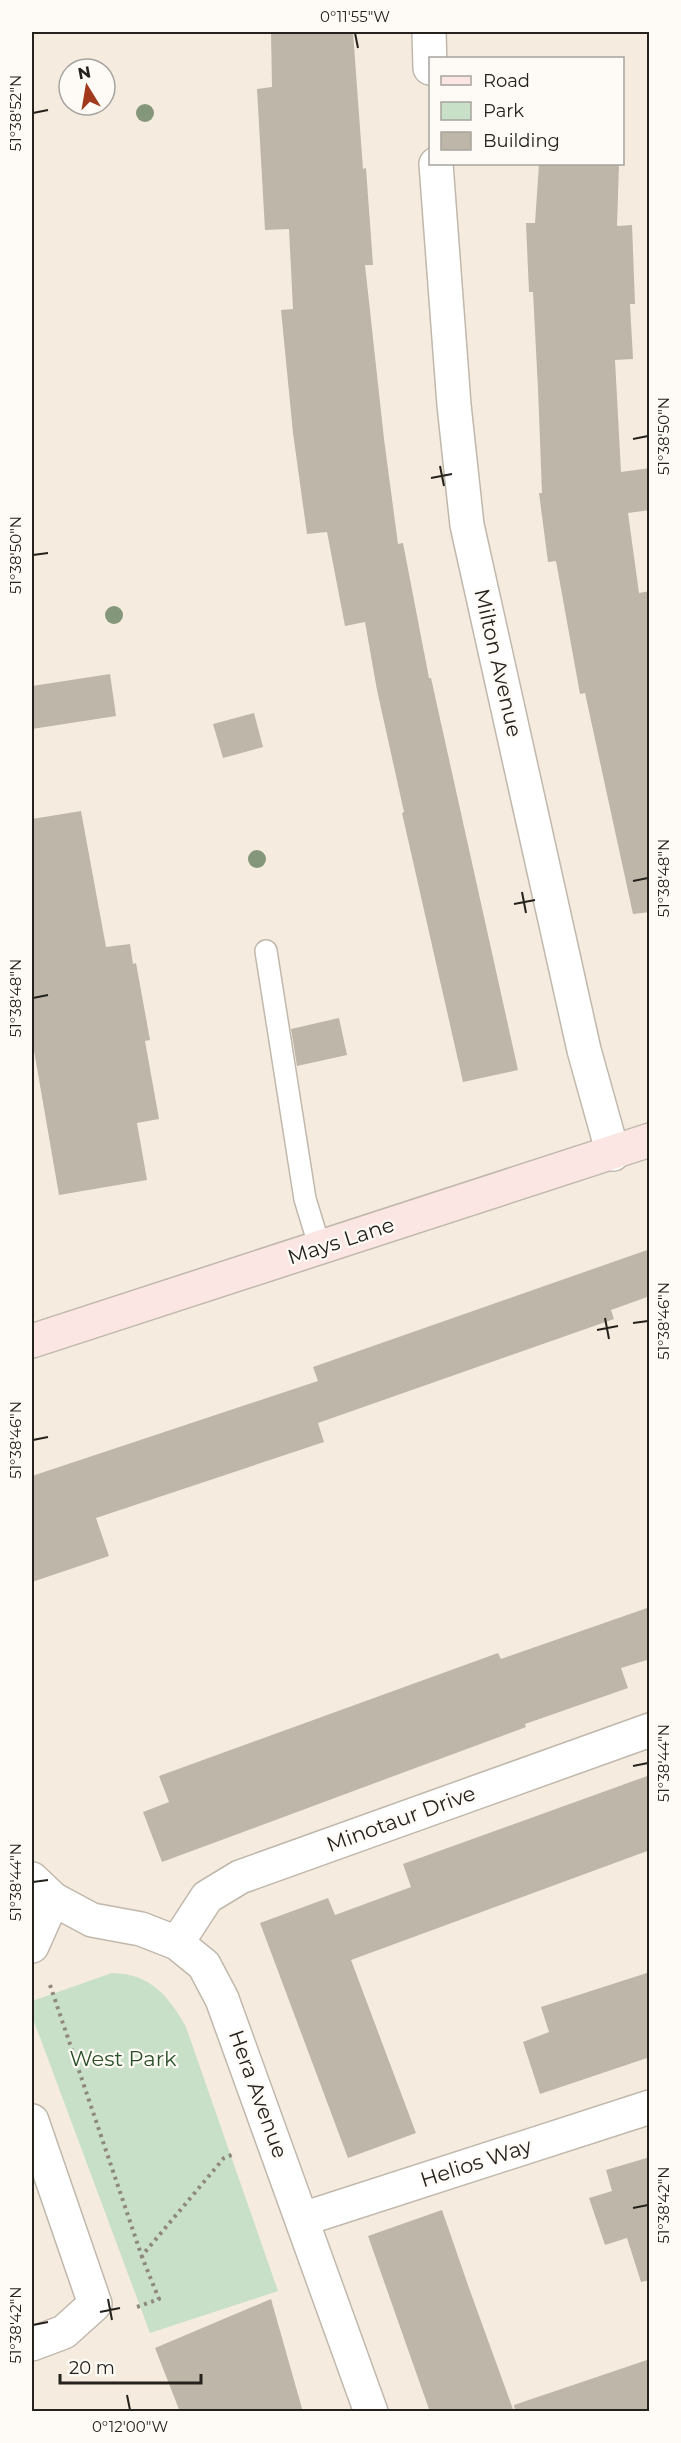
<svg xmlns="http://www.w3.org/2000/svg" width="681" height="2443" viewBox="0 0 681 2443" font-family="Montserrat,sans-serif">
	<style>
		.green { fill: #c8e0c7 }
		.building { fill: #beb6a9 }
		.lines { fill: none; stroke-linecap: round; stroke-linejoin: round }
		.lane-casing { stroke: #c0b8ac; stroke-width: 24 }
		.street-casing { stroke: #c0b8ac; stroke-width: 36 }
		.secondary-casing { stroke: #c0b8ac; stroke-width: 36 }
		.path { stroke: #8e887f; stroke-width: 4; stroke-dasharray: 3 4.5; stroke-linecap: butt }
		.lane { stroke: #fff; stroke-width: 21 }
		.street { stroke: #fff; stroke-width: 33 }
		.secondary { stroke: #fbe6e3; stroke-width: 33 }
		.tree { fill: #85977b }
		.ticks { fill: none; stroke: #25221d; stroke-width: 2 }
		.labels { text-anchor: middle; stroke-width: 4.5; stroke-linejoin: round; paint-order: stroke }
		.street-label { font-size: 21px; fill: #25221d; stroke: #fefaf5 }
		.park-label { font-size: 21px; fill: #2a512a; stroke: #fefaf5 }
		.neatline { fill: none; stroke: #25221d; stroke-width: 2 }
		.ticks-label { font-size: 15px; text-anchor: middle; fill: #25221d }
	</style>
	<rect width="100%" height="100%" fill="#f5ecdf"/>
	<path class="green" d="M 112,1973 C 150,1974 168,1995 186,2027 L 278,2291 L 150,2333 L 32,2016 L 32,2001 Z"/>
	<g class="building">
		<path d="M 271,32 L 353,32 L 363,169 L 366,168 L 373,265 L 365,265 L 384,439 L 398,544 L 403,543 L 429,678 L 431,678 L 518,1070 L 463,1082 L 402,813 L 404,812 L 377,690 L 365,622 L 345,626 L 327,532 L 307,534 L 293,433 L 281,310 L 293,309 L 289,229 L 265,230 L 257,89 L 272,87 Z"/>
		<path d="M 539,164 L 619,164 L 617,226 L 632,225 L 635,304 L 630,304 L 633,359 L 615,360 L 621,472 L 650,468 L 650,510 L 628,513 L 639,593 L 650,591 L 650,912 L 633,914 L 585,693 L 580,694 L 556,561 L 548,562 L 539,493 L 542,493 L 538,389 L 533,292 L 529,292 L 526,223 L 535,223 Z"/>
		<path d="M 110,674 L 116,716 L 32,729 L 32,686 Z"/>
		<path d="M 254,713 L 263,747 L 223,758 L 213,724 Z"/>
		<path d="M 81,811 L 106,947 L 130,944 L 133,964 L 136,963 L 150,1040 L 145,1041 L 159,1119 L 137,1123 L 147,1180 L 59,1195 L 32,1039 L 32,819 Z"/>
		<path d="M 339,1018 L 347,1055 L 297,1066 L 291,1029 Z"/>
		<path d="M 650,1249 L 650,1296 L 611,1310 L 614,1319 L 318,1423 L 324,1442 L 96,1518 L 109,1556 L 32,1582 L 32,1476 L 318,1381 L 313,1367 Z"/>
		<path d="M 650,1607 L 650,1659 L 621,1668 L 628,1688 L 525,1724 L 526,1727 L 162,1862 L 143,1812 L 169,1802 L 159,1776 L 498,1653 L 501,1659 Z"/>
		<path d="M 650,1775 L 650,1850 L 351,1960 L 416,2133 L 348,2158 L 260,1923 L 328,1898 L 335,1915 L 411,1887 L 403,1864 Z"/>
		<path d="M 650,1972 L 650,2057 L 540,2094 L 523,2042 L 549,2032 L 541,2007 Z"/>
		<path d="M 650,2157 L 650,2280 L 641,2282 L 627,2238 L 605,2245 L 589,2198 L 612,2191 L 606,2170 Z"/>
		<path d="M 442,2210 L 469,2288 L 514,2412 L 430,2412 L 368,2236 Z"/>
		<path d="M 271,2299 L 303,2412 L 180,2412 L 155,2348 Z"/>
		<path d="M 650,2359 L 650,2412 L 515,2412 L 514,2405 Z"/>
	</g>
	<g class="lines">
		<defs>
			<path id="lane" d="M 266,951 L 305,1199 L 320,1248"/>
			<g id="street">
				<path d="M 429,32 L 430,68"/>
				<path d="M 436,164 L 454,405 L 467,525 L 584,1050 L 613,1154"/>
				<path d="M 32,1879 L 53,1899 L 92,1920 L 141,1929 L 177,1943 L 204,1965 L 222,1999 L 371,2412"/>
				<path d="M 177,1943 L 207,1897 L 240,1877 L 650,1730"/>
				<path d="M 32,1946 L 53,1899"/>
				<path d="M 32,2121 L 95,2304 L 64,2332 L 32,2344"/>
				<path d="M 303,2219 L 650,2107"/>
			</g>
			<path id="secondary" d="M 32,1341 L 650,1140"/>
		</defs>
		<use href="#lane" class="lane-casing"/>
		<use href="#street" class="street-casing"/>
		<use href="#secondary" class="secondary-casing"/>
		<g class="path">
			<path d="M 50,1985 L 142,2257"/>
			<path d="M 137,2307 L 159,2299 L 142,2257 L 145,2252 L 224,2158 L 234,2154"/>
		</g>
		<use href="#lane" class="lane"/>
		<use href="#street" class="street"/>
		<use href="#secondary" class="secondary"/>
	</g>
	<g class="tree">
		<circle cx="145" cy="113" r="9"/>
		<circle cx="114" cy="615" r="9"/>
		<circle cx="257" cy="859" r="9"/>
	</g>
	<path class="ticks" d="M 355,33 L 358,48M 33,113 L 48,110M 633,439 L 648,436M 440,466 L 444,486M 431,478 L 452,474M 33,555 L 48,553M 633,881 L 648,878M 522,892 L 526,913M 514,904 L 535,900M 33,998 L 48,995M 605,1318 L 609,1339M 633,1323 L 648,1321M 597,1330 L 618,1326M 33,1440 L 48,1437M 633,1766 L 648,1763M 33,1882 L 48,1880M 633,2208 L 648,2205M 108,2299 L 112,2320M 100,2312 L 120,2308M 33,2325 L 48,2322M 127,2395 L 130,2410"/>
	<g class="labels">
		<g class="street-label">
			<text transform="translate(498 663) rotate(77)" y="7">Milton Avenue</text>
			<text transform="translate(341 1241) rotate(-18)" y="7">Mays Lane</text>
			<text transform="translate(401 1819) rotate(-20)" y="7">Minotaur Drive</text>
			<text transform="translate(258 2094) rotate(70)" y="7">Hera Avenue</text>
			<text transform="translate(476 2163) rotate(-18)" y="7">Helios Way</text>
		</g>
		<g class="park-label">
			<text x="123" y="2066">West Park</text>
		</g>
	</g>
	<rect width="681" height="2443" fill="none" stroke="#fefaf5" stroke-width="66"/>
	<rect x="429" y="57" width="195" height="108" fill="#fefaf5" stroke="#a7a49f" stroke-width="1.5"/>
	<rect x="441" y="76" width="30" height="9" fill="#fbe6e3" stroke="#a7a49f" stroke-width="1.5"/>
	<text x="483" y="87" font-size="18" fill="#25221d">Road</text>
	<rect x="441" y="102" width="30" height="18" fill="#c8e0c7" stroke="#a7a49f" stroke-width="1.5"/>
	<text x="483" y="117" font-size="18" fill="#25221d">Park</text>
	<rect x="441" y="132" width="30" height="18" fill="#beb6a9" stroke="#a7a49f" stroke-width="1.5"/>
	<text x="483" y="147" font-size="18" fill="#25221d">Building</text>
	<g transform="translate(87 87) rotate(349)"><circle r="28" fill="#fefaf5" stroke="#a7a49f" stroke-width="1.5"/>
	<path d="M0-4.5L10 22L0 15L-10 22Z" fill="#a1391c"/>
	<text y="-9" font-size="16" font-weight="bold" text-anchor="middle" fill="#25221d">N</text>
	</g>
	<path d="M60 2374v9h141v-9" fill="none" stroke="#25221d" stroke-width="3"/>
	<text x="69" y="2374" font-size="18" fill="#25221d" stroke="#fefaf5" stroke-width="4.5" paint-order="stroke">20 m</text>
	<rect x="33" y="33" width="615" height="2377" class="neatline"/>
	<g class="ticks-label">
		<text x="355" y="22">0°11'55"W</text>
		<text transform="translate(16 113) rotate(-90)" y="5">51°38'52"N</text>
		<text transform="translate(664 436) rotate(-90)" y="5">51°38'50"N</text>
		<text transform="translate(16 555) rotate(-90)" y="5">51°38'50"N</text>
		<text transform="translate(664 878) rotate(-90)" y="5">51°38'48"N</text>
		<text transform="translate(16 998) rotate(-90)" y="5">51°38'48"N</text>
		<text transform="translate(664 1321) rotate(-90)" y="5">51°38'46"N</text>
		<text transform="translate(16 1440) rotate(-90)" y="5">51°38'46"N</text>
		<text transform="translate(664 1763) rotate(-90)" y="5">51°38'44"N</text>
		<text transform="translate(16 1882) rotate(-90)" y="5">51°38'44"N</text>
		<text transform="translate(664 2205) rotate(-90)" y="5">51°38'42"N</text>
		<text transform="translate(16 2325) rotate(-90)" y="5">51°38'42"N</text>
		<text x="130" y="2432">0°12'00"W</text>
	</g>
</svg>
